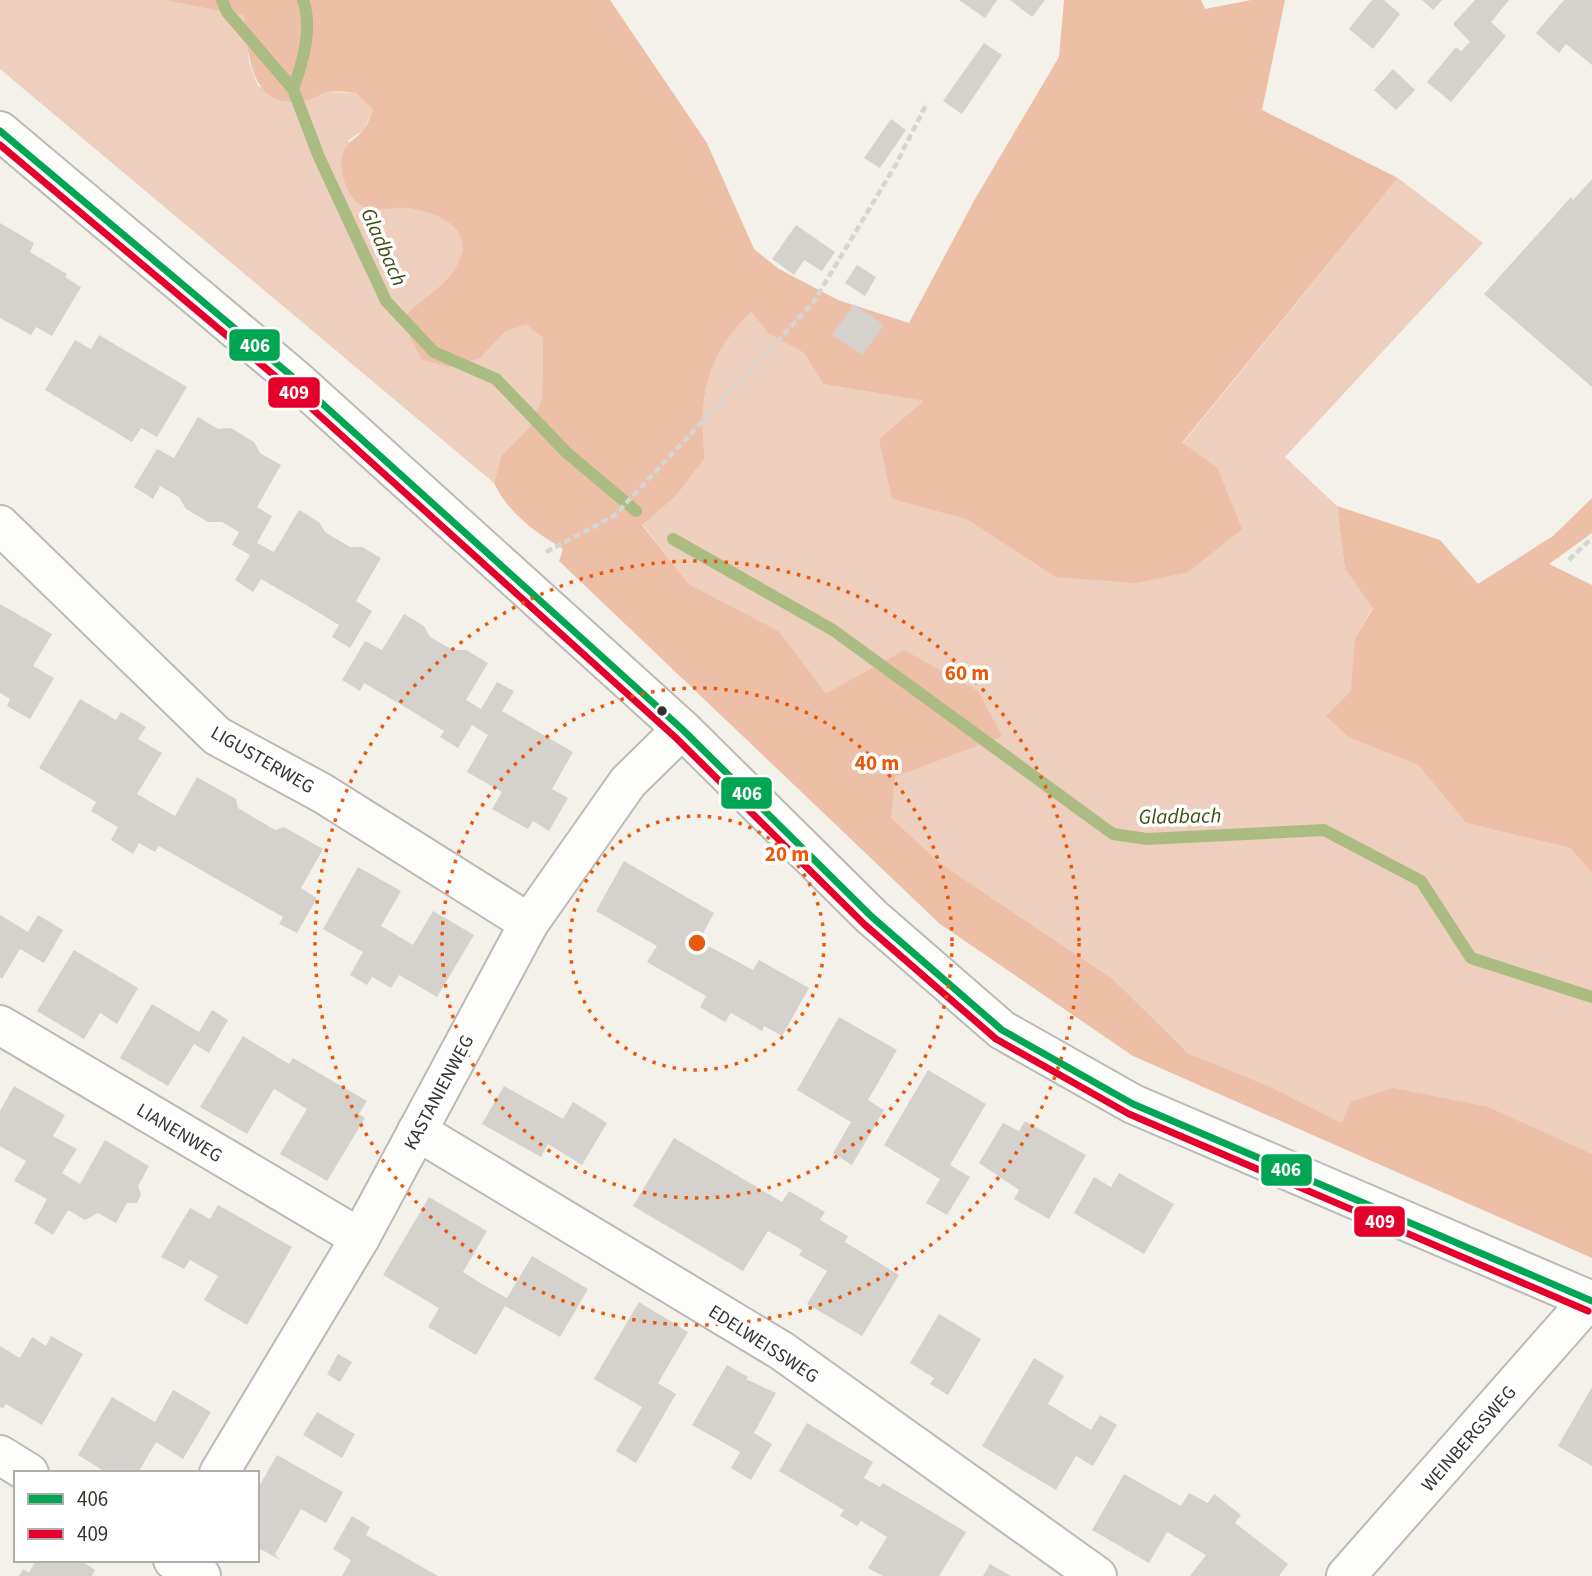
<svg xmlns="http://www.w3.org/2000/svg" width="1592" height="1576" viewBox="0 0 1592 1576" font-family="'Source Sans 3',sans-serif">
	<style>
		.green { fill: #eecebc }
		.forest { fill: #edbfa6 }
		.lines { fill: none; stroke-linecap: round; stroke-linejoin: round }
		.stream { stroke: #aabc82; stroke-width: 12 }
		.building { fill: #d5d2cd }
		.minor-casing { stroke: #bcbab5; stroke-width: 42 }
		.path { stroke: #d6d5d3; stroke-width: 4.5; stroke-dasharray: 7 3.5; stroke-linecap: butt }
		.minor { stroke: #fdfdfc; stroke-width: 38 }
		.bus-1-casing { stroke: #fff; stroke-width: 12 }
		.bus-2-casing { stroke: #fff; stroke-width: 12 }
		.bus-1 { stroke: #00a651; stroke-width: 7 }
		.bus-2 { stroke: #e4002b; stroke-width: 7 }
		.ring { fill: none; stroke: #e8590c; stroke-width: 3.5; stroke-dasharray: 3.5 7 }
		.bus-dot { fill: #35332e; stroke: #fff; stroke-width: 2.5 }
		.labels { text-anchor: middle; stroke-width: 7; stroke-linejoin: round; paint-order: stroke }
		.street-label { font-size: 19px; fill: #35332e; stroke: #fff }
		.water-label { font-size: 21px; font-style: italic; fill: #3c4d12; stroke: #fff }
		.centre { fill: #e8590c; stroke: #fff; stroke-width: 3.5 }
		.ring-label { font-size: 21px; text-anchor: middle; font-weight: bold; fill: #e8590c; stroke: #fff; stroke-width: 7; stroke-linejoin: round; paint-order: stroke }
		.line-badge { stroke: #fff; stroke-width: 2.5 }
		.badge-label { font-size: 19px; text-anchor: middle; font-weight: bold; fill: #fff }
	</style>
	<rect width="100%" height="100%" fill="#f4f1ea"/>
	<g class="green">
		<path d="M 0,0 L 164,0 L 244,16 L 249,62 L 258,86 L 301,102 L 329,92 L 356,93 L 373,110 L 363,131 L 348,140 L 375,195 L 460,210 L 527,324 L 543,338 L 542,398 L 531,426 L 501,456 L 494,483 L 0,69 Z"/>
		<path d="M 1398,178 L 1483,243 L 1285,457 L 1337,506 L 1345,569 L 1373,607 L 1355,638 L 1350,738 L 1418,765 L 1466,823 L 1570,848 L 1592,873 L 1592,1154 L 1546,1135 L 1342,1123 L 1271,1087 L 1188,1053 L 1113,979 L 940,863 L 890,818 L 895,776 L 920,765 L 904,650 L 826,693 L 779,631 L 689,584 L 642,524 L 676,496 L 705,458 C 698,397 706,356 751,312 L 769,334 L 804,353 L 823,384 L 925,401 L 892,499 L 968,520 L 1055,577 L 1217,467 L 1182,444 Z"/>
	</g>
	<g class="forest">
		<path d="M 164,0 L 610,0 L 707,143 L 754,249 L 779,269 L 838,300 L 909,323 L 975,199 L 1059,57 L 1064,0 L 1201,0 L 1205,9 L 1251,0 L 1285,0 L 1262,110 L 1398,178 L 1182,443 L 1217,467 L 1242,529 L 1188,572 L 1137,583 L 1055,577 L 968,520 L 892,499 L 879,439 L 924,401 L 823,384 L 804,353 L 769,334 L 751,312 C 706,356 698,398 705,458 L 676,496 L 642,525 L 689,584 L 779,631 L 826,693 L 904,650 L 978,691 L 1002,736 L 895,777 L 891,818 L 940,863 L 1113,979 L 1188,1053 L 1271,1087 L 1342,1123 L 1351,1102 L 1393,1088 L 1488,1107 L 1592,1154 L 1592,1258 L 1133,1056 L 940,924 L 559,561 L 563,549 C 534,531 509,514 494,483 L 501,456 L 531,426 L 542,398 L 543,338 L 526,324 L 504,332 L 480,358 L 450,367 L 422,360 L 411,339 L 406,315 C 421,300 441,289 453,272 C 481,232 443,213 408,208 C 391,205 377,215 361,205 C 348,198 339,172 342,158 C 344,142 356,140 364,129 C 368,124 370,116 373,110 L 356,93 C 347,92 337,91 329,92 C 320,94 312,100 303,101 C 249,110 248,52 244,16 Z"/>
		<path d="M 1592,498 L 1592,533 L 1549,564 L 1592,585 L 1592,873 L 1570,848 L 1466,823 L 1418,765 L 1350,738 L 1326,716 L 1351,691 L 1355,638 L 1373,608 L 1345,569 L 1337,506 L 1440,540 L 1478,584 L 1553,536 Z"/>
	</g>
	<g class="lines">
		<g class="stream">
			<path d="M 222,0 L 227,12 L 293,89 L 319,157 L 386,301 L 434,352 L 496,379 L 566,452 L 636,511"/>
			<path d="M 293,89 C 303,62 313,28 303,0"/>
			<path d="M 673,539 L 833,630 L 1113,834 L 1147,839 L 1324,830 L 1421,881 L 1471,958 L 1592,997"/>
		</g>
	</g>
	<g class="building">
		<path d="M 959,0 L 997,0 L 985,18 Z"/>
		<path d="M 1010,0 L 1045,0 L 1032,17 Z"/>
		<path d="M 1372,0 L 1384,0 L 1400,14 L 1373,49 L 1349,29 Z"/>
		<path d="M 1422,0 L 1442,0 L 1433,10 Z"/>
		<path d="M 1475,0 L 1509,0 L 1491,22 L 1506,36 L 1451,102 L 1427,82 L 1456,47 L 1461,51 L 1470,42 L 1453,24 Z"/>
		<path d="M 1564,0 L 1592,0 L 1592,65 L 1566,44 L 1559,53 L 1536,33 Z"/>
		<path d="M 984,43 L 1002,55 L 962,114 L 943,101 Z"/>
		<path d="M 1393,69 L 1415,90 L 1396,110 L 1374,90 Z"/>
		<path d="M 891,119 L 906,130 L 880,168 L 864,158 Z"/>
		<path d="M 1592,179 L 1592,387 L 1484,294 L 1571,197 L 1573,200 Z"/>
		<path d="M 0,223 L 34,243 L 30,252 L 67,274 L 65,277 L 81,287 L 52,336 L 36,327 L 31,335 L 0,318 Z"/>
		<path d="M 796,225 L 835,252 L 822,271 L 804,260 L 794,275 L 772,259 Z"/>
		<path d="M 857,265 L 876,277 L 865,296 L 845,283 Z"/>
		<path d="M 854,304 L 884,325 L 862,355 L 832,335 Z"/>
		<path d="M 99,335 L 187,387 L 157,437 L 141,428 L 132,442 L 45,390 L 75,340 L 91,349 Z"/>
		<path d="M 198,417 L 218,429 L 231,428 L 254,442 L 260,453 L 281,465 L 257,507 L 272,516 L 257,543 L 274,552 L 299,510 L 319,522 L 325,532 L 350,547 L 362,547 L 381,558 L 356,601 L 372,611 L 350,648 L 332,637 L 339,625 L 301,602 L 261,579 L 253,592 L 235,580 L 250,555 L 232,545 L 239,532 L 222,522 L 208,522 L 186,509 L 179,497 L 160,486 L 153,499 L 134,487 L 157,449 L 174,458 Z"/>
		<path d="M 0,604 L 52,634 L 33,666 L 54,678 L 30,719 L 7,706 L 10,699 L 0,693 Z"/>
		<path d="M 404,614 L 424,626 L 430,637 L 442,644 L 454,650 L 466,650 L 488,663 L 466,700 L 481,709 L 497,682 L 514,691 L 502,711 L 573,752 L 552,789 L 568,798 L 549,831 L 533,821 L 528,829 L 492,809 L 502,792 L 467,772 L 488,735 L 472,725 L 458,748 L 440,737 L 444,731 L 405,707 L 364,683 L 360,691 L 342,680 L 365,641 L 382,650 Z"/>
		<path d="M 80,699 L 116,720 L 121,712 L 146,727 L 138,739 L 162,753 L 137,794 L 175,816 L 197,777 L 236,799 L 238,808 L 275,830 L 284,827 L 323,849 L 301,888 L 317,898 L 297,933 L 279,924 L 283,917 L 159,846 L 155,852 L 139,843 L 133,854 L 111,840 L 118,827 L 91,811 L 96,802 L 39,768 Z"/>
		<path d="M 624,861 L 714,913 L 699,941 L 753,970 L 759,960 L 809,988 L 782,1036 L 764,1026 L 762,1031 L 731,1013 L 725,1022 L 700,1007 L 706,996 L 647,962 L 657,946 L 596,911 Z"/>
		<path d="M 358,867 L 401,891 L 381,926 L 413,945 L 433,911 L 474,935 L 437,997 L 399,975 L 391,988 L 372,977 L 367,985 L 350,975 L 363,952 L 323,929 Z"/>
		<path d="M 0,915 L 28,932 L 38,915 L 63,930 L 44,963 L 20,949 L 2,979 L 0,977 Z"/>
		<path d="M 74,950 L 138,988 L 117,1024 L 100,1013 L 84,1039 L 37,1011 Z"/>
		<path d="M 152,1004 L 199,1032 L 212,1010 L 228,1020 L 209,1053 L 194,1044 L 168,1086 L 120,1058 Z"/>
		<path d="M 839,1017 L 897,1050 L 868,1100 L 884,1110 L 852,1165 L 833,1153 L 851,1122 L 797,1090 Z"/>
		<path d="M 243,1036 L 289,1064 L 293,1058 L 367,1101 L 359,1114 L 365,1118 L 327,1181 L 280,1154 L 307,1109 L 274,1089 L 247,1134 L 200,1107 Z"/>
		<path d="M 928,1070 L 986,1104 L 950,1165 L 970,1177 L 947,1215 L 926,1203 L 940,1179 L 884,1145 Z"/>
		<path d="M 14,1086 L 65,1115 L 53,1136 L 77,1149 L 62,1173 L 80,1184 L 105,1140 L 149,1166 L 138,1186 L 141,1194 L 137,1203 L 127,1203 L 116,1223 L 98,1213 L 85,1220 L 68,1210 L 53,1235 L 34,1223 L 47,1199 L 14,1181 L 26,1161 L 0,1146 L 0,1111 Z"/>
		<path d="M 504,1086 L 563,1119 L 573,1102 L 607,1123 L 582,1165 L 548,1144 L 541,1157 L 482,1124 Z"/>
		<path d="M 1025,1121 L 1086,1155 L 1049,1219 L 1014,1199 L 1019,1190 L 979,1163 L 1003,1123 L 1019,1131 Z"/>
		<path d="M 674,1138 L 782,1202 L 789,1191 L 825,1212 L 820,1220 L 848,1236 L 845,1242 L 899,1275 L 862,1336 L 807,1304 L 827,1271 L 799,1255 L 802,1250 L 768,1231 L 743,1271 L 633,1206 Z"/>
		<path d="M 1119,1173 L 1174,1204 L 1144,1254 L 1074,1213 L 1094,1177 L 1111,1187 Z"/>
		<path d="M 429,1197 L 487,1231 L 463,1272 L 487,1287 L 507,1298 L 532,1256 L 588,1289 L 560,1337 L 505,1306 L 476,1355 L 428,1327 L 439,1308 L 383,1275 Z"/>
		<path d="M 218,1205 L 292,1247 L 247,1325 L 204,1300 L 218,1276 L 190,1260 L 184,1269 L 161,1257 L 190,1208 L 210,1219 Z"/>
		<path d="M 639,1302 L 688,1332 L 658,1383 L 676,1394 L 636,1463 L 616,1451 L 642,1407 L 594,1379 Z"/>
		<path d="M 939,1314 L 981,1339 L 948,1395 L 930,1384 L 934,1378 L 910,1363 Z"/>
		<path d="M 51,1336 L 83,1354 L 42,1425 L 6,1404 L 3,1408 L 0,1407 L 0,1346 L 20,1358 L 32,1337 L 46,1346 Z"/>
		<path d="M 338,1354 L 352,1362 L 340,1382 L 327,1374 Z"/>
		<path d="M 1034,1358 L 1064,1376 L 1048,1404 L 1091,1430 L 1100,1415 L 1117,1425 L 1093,1466 L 1076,1456 L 1056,1490 L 982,1446 Z"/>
		<path d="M 727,1365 L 748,1377 L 746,1379 L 776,1393 L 754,1433 L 772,1444 L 751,1480 L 731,1468 L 740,1452 L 692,1425 Z"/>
		<path d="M 1592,1387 L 1592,1466 L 1558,1446 Z"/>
		<path d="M 173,1390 L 211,1412 L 183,1459 L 156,1442 L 138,1473 L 107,1473 L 78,1455 L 112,1397 L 155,1422 Z"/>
		<path d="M 317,1412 L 355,1434 L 342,1458 L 303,1435 Z"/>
		<path d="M 807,1423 L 873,1462 L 864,1478 L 880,1487 L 883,1483 L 966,1532 L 939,1576 L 883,1576 L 868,1568 L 887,1537 L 861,1521 L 857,1526 L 840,1516 L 844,1510 L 779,1471 Z"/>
		<path d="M 277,1455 L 343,1492 L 326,1523 L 301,1509 L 275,1554 L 280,1560 L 257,1547 L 257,1490 Z"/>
		<path d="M 1124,1474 L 1181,1506 L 1189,1493 L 1208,1503 L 1214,1494 L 1241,1515 L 1235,1523 L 1288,1564 L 1279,1576 L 1190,1576 L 1206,1555 L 1167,1532 L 1149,1563 L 1092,1530 Z"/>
		<path d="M 352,1516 L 370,1527 L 366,1535 L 438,1576 L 342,1576 L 351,1560 L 333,1549 Z"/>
		<path d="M 36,1560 L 80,1560 L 95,1570 L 92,1576 L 19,1576 L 23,1569 L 29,1573 Z"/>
		<path d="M 990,1564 L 1011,1576 L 983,1576 Z"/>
	</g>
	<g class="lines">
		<defs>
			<g id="minor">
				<path d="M 0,131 L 295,379 L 682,729 L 872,917 L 1002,1030 L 1133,1104 L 1592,1301"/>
				<path d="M 0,525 L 217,736 L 322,793 L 529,923"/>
				<path d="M 0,1025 L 360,1238"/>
				<path d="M 417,1131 L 782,1351 L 1097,1576"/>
				<path d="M 0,1455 L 29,1473"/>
				<path d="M 219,1473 L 360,1238 L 529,923 L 628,782 L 682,729"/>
				<path d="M 173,1560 L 201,1576"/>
				<path d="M 1346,1576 L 1589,1300"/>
			</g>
		</defs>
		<use href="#minor" class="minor-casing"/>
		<g class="path">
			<path d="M 546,552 L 614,516 L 813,303 L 895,166 L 927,103"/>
			<path d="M 1569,560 L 1592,538"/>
		</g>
		<use href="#minor" class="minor"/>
		<defs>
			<path id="bus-1" d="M 0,131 L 295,379 L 682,729 L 872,917 L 1002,1030 L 1133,1104 L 1592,1301"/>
			<path id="bus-2" d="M 0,145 L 288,387 L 675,737 L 865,925 L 996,1039 L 1129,1114 L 1588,1311"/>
		</defs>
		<use href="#bus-1" class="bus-1-casing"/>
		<use href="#bus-2" class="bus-2-casing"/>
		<use href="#bus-1" class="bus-1"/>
		<use href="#bus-2" class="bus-2"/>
	</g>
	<g class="ring">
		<circle cx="697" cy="943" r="127"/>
		<circle cx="697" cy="943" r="255"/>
		<circle cx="697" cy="943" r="382"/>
	</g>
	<circle class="bus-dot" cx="662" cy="711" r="6"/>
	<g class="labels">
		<g class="street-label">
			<text transform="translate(263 759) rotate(30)" y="7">LIGUSTERWEG</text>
			<text transform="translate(438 1092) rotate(-62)" y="7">KASTANIENWEG</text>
			<text transform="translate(180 1132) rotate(31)" y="7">LIANENWEG</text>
			<text transform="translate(764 1343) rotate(33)" y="7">EDELWEISSWEG</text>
			<text transform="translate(1468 1438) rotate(-49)" y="7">WEINBERGSWEG</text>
		</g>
		<g class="water-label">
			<text transform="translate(384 247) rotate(66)" y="7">Gladbach</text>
			<text transform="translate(1180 816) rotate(-1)" y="7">Gladbach</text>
		</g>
	</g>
	<circle cx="697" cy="943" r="10" class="centre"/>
	<g class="ring-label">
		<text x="967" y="680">60 m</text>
		<text x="877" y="770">40 m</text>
		<text x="787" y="861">20 m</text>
	</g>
	<g class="line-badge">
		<rect x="228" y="328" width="53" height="34" rx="7" fill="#00a651"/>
		<rect x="267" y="376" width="54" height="33" rx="7" fill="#e4002b"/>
		<rect x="720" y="776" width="53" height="34" rx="7" fill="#00a651"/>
		<rect x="1260" y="1153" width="53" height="34" rx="7" fill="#00a651"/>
		<rect x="1353" y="1205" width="53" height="33" rx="7" fill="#e4002b"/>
	</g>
	<g class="badge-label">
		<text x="255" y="352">406</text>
		<text x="294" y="399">409</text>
		<text x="747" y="800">406</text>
		<text x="1286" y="1176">406</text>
		<text x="1380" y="1228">409</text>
	</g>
	<rect x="14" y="1471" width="245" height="91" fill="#ffffff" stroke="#aeadab" stroke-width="2"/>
	<rect x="28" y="1494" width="35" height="10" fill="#00a651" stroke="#aeadab" stroke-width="2"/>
	<text x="77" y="1506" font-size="21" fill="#35332e">406</text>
	<rect x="28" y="1529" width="35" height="10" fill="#e4002b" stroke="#aeadab" stroke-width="2"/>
	<text x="77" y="1541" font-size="21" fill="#35332e">409</text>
</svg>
